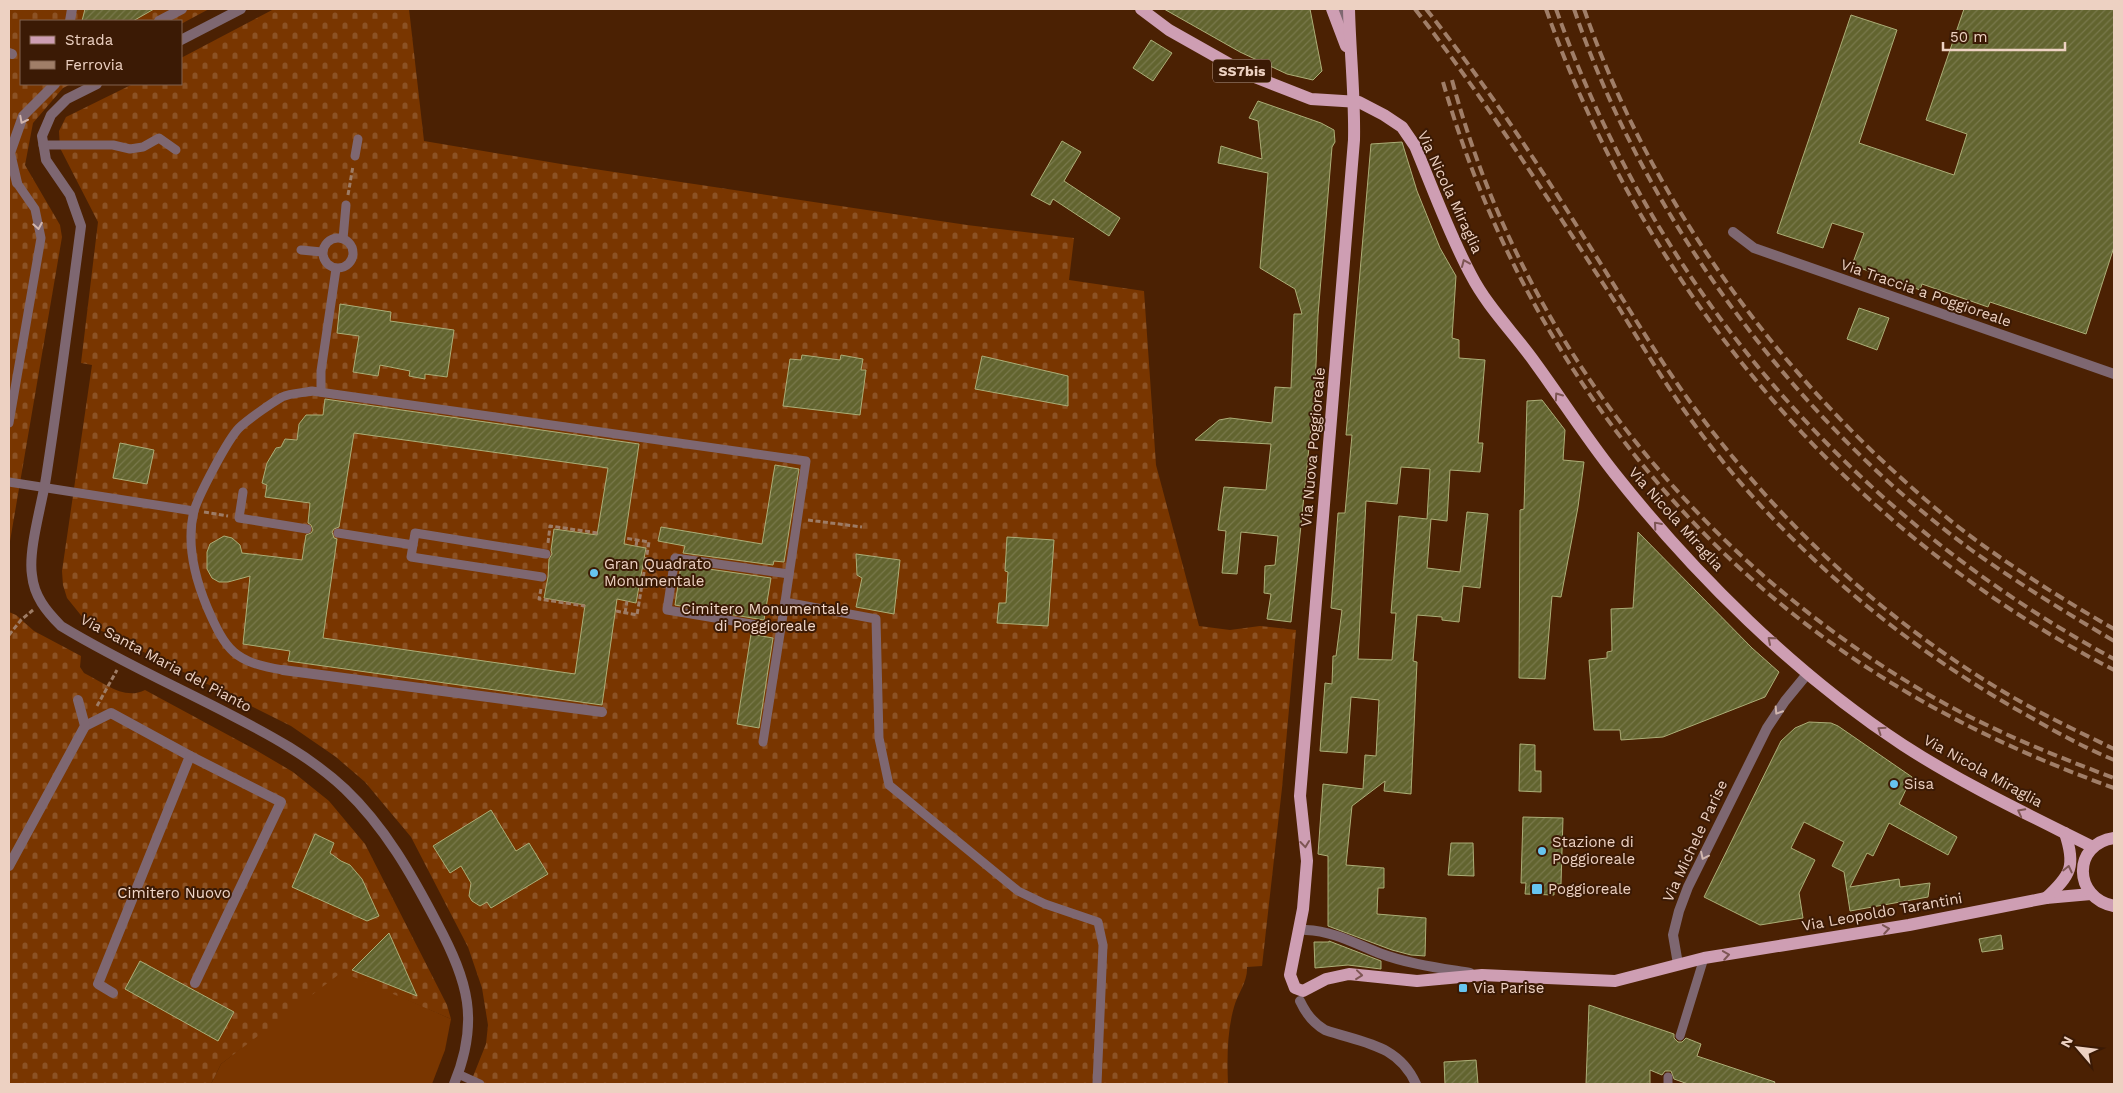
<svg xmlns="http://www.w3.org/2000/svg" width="2123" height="1093" viewBox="0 0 2123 1093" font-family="'Work Sans',sans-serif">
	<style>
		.grass { fill: #793600 }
		.cemetery { fill: url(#cemetery-stones) }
		.building { fill: url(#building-hatch); stroke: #acae77; fill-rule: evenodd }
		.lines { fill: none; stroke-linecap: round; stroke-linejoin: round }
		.path { stroke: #9e7c65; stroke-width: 3; stroke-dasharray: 5 2.5; stroke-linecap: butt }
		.lane { stroke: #7e6771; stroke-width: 9 }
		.street { stroke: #7e6771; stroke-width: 10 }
		.primary { stroke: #ce9eb3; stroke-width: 12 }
		.rail { stroke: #a07e68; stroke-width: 4; stroke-dasharray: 10 5; stroke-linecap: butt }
		.oneway { stroke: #d1b6ae }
		.oneway2 { stroke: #7d5553 }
		.poi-dot { fill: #67c4f0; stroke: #3b1a05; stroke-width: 2 }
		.labels { text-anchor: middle; stroke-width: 4; stroke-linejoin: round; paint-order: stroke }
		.shield { fill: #3b1a05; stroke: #b89a89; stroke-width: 1 }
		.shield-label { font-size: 14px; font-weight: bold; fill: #edd1c2 }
		.street-label { font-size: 15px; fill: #edd1c2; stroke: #3b1a05 }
		.poi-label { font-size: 15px; fill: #edd1c2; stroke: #3b1a05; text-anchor: start }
		.park-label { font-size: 15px; fill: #f1d7c9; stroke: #3b1a05 }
	</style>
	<defs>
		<pattern id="cemetery-stones" width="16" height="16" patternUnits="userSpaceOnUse" patternTransform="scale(1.25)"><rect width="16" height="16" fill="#793600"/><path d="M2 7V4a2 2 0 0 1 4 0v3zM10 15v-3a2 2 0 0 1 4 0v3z" fill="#8c5224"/></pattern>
		<pattern id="building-hatch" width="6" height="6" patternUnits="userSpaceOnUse" patternTransform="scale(1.25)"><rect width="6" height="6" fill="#62642f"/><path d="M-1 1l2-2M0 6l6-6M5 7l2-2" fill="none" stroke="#79794c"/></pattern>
	</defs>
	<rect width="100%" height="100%" fill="#4b2103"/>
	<path class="grass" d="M 341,970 L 451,1019 L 445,1050 L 432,1084 L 211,1084 L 221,1064 Z"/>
	<g class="cemetery">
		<path d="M 9,9 L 209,9 L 181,24 L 181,21 L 21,21 L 21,84 L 71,84 L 63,88 L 33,123 L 25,165 L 60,225 L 62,237 L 9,547 Z"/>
		<path d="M 274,9 L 409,9 L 424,141 L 561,164 L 967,225 L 1074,238 L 1069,280 L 1144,291 L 1156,465 L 1199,626 L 1230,630 L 1260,626 L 1296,630 L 1282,788 L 1262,966 L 1247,967 C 1248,981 1238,993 1234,1007 C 1227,1031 1227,1059 1228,1084 L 470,1084 L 486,1044 L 488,1025 L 482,988 L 468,947 L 411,837 L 365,782 L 336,757 L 291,726 L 88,624 L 67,598 L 63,585 L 62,571 L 92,365 L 81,363 L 98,222 L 60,148 L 59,131 L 66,117 L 133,84 L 181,84 L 181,58 Z"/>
		<path d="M 9,612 L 16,615 L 34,631 L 81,656 L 80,667 L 84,673 C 103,682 124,701 145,690 L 254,749 L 293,772 L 329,801 L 365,844 L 447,1005 L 451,1019 L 342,972 L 221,1064 L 211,1084 L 9,1084 Z"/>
	</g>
	<g class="building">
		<path d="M 85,9 L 154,9 L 133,21 L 82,21 Z"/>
		<path d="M 1164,9 L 1310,9 L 1322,71 L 1313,80 L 1287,74 L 1240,52 Z"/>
		<path d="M 1964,9 L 2114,9 L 2114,247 L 2086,334 L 1990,302 L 1988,307 L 1922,284 L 1920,290 L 1852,265 L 1864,233 L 1832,223 L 1823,248 L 1777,233 L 1851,15 L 1897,30 L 1859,143 L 1954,175 L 1967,134 L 1926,120 Z"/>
		<path d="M 1151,40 L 1172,53 L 1153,81 L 1133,68 Z"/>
		<path d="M 1258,101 L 1321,123 L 1334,130 L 1335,142 L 1332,147 L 1318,315 L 1315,389 L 1291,622 L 1267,619 L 1271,594 L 1264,593 L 1265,566 L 1275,565 L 1278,536 L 1241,532 L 1237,574 L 1222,573 L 1226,531 L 1218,530 L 1224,487 L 1266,490 L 1271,444 L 1195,440 L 1219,420 L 1230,418 L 1272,423 L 1275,387 L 1291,388 L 1294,314 L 1302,314 L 1295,289 L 1260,268 L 1268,173 L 1218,163 L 1221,146 L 1262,159 L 1258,121 L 1249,118 Z"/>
		<path d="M 1062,141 L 1081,152 L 1064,181 L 1120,218 L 1109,236 L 1053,199 L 1050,205 L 1031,195 Z"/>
		<path d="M 1402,142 L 1417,191 L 1440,248 L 1456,276 L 1452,338 L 1459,340 L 1459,358 L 1485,360 L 1478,443 L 1483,443 L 1480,472 L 1450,470 L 1447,521 L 1431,519 L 1427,568 L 1460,572 L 1467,512 L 1488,514 L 1480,588 L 1463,586 L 1459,622 L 1442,620 L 1442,617 L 1417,615 L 1413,661 L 1417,662 L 1411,794 L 1384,791 L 1385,781 L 1352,806 L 1346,865 L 1384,868 L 1384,888 L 1378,888 L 1377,914 L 1426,918 L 1425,956 L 1411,955 L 1392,950 L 1328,926 L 1328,856 L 1318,854 L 1323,784 L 1363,789 L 1365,755 L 1376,756 L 1379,700 L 1351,697 L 1347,753 L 1320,751 L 1325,683 L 1332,684 L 1333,656 L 1336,656 L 1342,610 L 1331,608 L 1338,513 L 1345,513 L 1352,435 L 1346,435 L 1371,144 ZM 1401,467 L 1430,469 L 1427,519 L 1399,516 L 1391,613 L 1396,613 L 1392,660 L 1358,659 L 1366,501 L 1397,504 Z"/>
		<path d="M 340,304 L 391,312 L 390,321 L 454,330 L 447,377 L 425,374 L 425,379 L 409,376 L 410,371 L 380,365 L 378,376 L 353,372 L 359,336 L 337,333 Z"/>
		<path d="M 1859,308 L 1889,318 L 1877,350 L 1847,339 Z"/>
		<path d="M 802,355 L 840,360 L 841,355 L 863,359 L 861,370 L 866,370 L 860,415 L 783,406 L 790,359 L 801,360 Z"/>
		<path d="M 982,356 L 1068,376 L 1068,406 L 975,389 Z"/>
		<path d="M 325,399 L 639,444 L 624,544 L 646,548 L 636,603 L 617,599 L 602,705 L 288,661 L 290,651 L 243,644 L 250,576 L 228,582 L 219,582 L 212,578 L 207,569 L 207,552 L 210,544 L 224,536 L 232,538 L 240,545 L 242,553 L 302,560 L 306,535 L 311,533 L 313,530 L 311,525 L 308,523 L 310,503 L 265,497 L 267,485 L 262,483 L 267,463 L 276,448 L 281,447 L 285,439 L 297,440 L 299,424 L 306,415 L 323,415 ZM 354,433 L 608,468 L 597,535 L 554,529 L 551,550 L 552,554 L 549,559 L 548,577 L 544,598 L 585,605 L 575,674 L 323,638 L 337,539 L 334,538 L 332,532 L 334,529 L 339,527 Z"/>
		<path d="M 1542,400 L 1565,430 L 1563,460 L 1584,462 L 1578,507 L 1561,597 L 1552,596 L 1545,679 L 1519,678 L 1520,510 L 1524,509 L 1527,401 Z"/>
		<path d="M 120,443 L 154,450 L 147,484 L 113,478 Z"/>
		<path d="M 775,465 L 799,469 L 784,562 L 774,561 L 773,565 L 683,553 L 685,546 L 658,541 L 661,527 L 762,544 Z"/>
		<path d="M 1638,532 L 1752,648 L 1779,672 L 1765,697 L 1663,737 L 1621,740 L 1620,730 L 1594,730 L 1589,660 L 1607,658 L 1607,652 L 1612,651 L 1611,609 L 1633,608 Z"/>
		<path d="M 1007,537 L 1054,540 L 1048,626 L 997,623 L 999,603 L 1006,603 L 1008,572 L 1005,571 Z"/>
		<path d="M 856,554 L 900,560 L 894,614 L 856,607 L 862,578 L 857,575 Z"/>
		<path d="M 681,565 L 771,578 L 764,620 L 675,605 Z"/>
		<path d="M 751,634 L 773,638 L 759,728 L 737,724 Z"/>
		<path d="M 1809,722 L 1831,723 L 1838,726 L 1912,777 L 1899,804 L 1957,837 L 1948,855 L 1889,823 L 1873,856 L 1867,853 L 1850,887 L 1899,879 L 1900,887 L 1930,883 L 1928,897 L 1850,911 L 1844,872 L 1832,866 L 1844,842 L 1804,822 L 1791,848 L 1815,860 L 1799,893 L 1803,918 L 1760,925 L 1704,897 L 1781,741 L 1795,728 Z"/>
		<path d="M 1520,744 L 1535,745 L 1535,771 L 1541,771 L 1541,792 L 1519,791 Z"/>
		<path d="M 491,810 L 516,851 L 529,843 L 548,874 L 491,908 L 487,902 L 480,906 L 472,901 L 469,896 L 471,883 L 461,866 L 450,873 L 433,846 Z"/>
		<path d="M 1523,817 L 1563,818 L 1561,884 L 1554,884 L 1554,895 L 1525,894 L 1526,883 L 1521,883 Z"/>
		<path d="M 315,834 L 334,843 L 330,853 L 341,861 L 350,865 L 362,879 L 379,916 L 367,921 L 292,887 Z"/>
		<path d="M 1451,843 L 1473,843 L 1474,876 L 1448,875 Z"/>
		<path d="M 389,933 L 417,996 L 352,970 Z"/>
		<path d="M 2001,935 L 2003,949 L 1982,952 L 1979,939 Z"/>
		<path d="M 1329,941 L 1381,961 L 1381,969 L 1348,965 L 1315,968 L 1314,942 L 1329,942 Z"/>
		<path d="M 140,961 L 234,1012 L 218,1041 L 125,989 Z"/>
		<path d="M 1589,1005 L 1674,1034 L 1674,1038 L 1678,1042 L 1682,1042 L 1686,1038 L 1701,1044 L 1697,1056 L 1775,1082 L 1774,1084 L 1688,1084 L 1674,1079 L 1671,1071 L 1665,1071 L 1662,1075 L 1650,1070 L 1650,1084 L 1586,1084 Z"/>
		<path d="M 1476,1060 L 1478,1084 L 1445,1084 L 1444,1062 Z"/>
	</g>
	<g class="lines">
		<g class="path">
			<path d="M 348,195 L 353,166"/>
			<path d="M 204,512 L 228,516"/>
			<path d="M 808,520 L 862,527"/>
			<path d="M 548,543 L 550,526 L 598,533"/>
			<path d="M 636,546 L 637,540"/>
			<path d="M 643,579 L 660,582"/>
			<path d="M 541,589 L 539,599 L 585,606"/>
			<path d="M 616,611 L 637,615 L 649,542 L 625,538"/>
			<path d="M 625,613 L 627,601"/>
			<path d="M 9,635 L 21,620 L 33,610"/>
			<path d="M 97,706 L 117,670"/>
		</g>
		<g class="lane">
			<path d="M 1339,9 L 1342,23"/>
			<path d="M 43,145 L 113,145 L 130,149 L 143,147 L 159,138 L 176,150"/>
			<path d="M 355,156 L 358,139"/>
			<circle cx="338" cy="253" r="15"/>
			<path d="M 343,239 L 346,205"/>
			<path d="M 301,250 L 322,252"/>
			<path d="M 321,392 L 321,371 L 336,269"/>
			<path d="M 9,423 L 41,238 L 35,209 L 17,183"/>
			<path d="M 9,482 L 194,511"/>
			<path d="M 243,492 L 239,518 L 307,529"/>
			<path d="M 338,533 L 413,545 L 415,533 L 546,554"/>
			<path d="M 413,545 L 411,557 L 542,577"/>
			<path d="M 781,629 L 667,610 L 675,558 L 789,574"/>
			<path d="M 283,670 C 234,662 226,651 207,607 C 195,578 186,543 194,511 C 198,496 228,439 239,428 C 247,420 273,402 282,397 C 291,393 303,393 312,391 L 806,461 L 785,602 L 876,619 L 879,738 L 889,785 L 1018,891 L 1045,904 L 1098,922 L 1103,945 L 1097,1084"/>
			<path d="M 763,742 L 785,602"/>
			<path d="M 1680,1036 L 1704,958"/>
			<path d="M 458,1074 L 480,1084"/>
			<path d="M 1668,1084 L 1668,1077"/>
		</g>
		<g class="street">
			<path d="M 70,21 L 72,9"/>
			<path d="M 159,21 L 182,9"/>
			<path d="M 181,40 L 241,9"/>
			<path d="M 9,53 L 12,54"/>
			<path d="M 97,84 L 67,99 L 51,115 L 42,136 L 46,160 L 70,195 L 81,226 C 70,310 59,394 46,478 C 42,504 28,550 32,575 C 34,596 46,611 61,626 C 115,659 173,685 229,714 C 270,735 311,757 345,789 C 385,827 412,875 437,923 C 468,981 480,1021 454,1084"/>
			<path d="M 17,183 L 10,153 L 23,116 L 55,84"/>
			<path d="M 1733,232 L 1754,248 L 2114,374"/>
			<path d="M 283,670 L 602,712"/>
			<path d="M 85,726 L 111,713 L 190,756 L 98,984 L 113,993"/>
			<path d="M 190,756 L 281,802 L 195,983"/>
			<path d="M 9,866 L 85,726 L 78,700"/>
			<path d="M 1306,930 C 1333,931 1354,943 1379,953 C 1408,964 1440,968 1470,973"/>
			<path d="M 1678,964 L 1673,935 L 1679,911 L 1688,887 L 1767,728 L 1785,701 L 1808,673"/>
			<path d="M 1300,1001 C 1306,1014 1313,1023 1325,1030 C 1363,1043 1398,1044 1416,1084"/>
		</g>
		<g class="primary">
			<path d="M 1141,9 L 1169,30 L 1247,74 L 1311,99 L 1359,102 L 1384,115 L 1402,127 L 1415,146 C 1433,189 1449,234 1471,275 C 1488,308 1515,334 1536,364 C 1563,401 1587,439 1615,474 C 1694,574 1796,675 1903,745 C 1963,784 2029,815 2093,847"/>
			<path d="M 1332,9 L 1346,46"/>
			<path d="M 1349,9 C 1350,53 1355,96 1354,140 L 1300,796 L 1307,861 L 1303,909 L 1290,975 L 1295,988 L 1303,991 L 1326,979 L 1349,974 L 1417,981 L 1482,975 L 1615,981 L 1704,958 L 1909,925 L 2046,898 L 2091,894"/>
			<path d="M 2114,838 C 2072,844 2073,898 2114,906"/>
			<path d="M 2046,898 C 2071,875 2076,866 2065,833"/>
		</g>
		<g class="rail">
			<path d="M 1415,9 C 1489,104 1553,207 1619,308 C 1640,342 1661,377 1684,410 C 1773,537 1895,642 2030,717 C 2058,733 2085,748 2114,760"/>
			<path d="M 1426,9 C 1485,83 1537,162 1587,242 C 1621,295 1652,349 1688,399 C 1774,518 1882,620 2009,695 C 2043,715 2079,732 2114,749"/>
			<path d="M 1546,9 C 1646,292 1847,532 2114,670"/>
			<path d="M 1556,9 C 1656,290 1852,517 2114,659"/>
			<path d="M 1574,9 C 1644,216 1794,419 1970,549 C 2016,582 2065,612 2114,641"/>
			<path d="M 1584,9 C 1642,176 1745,328 1872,451 C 1905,482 1940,514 1977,541 C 2021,573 2067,602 2114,629"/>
			<path d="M 1452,80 C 1522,340 1695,557 1926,693 C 1986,728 2050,754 2114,778"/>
			<path d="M 1443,82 C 1513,326 1668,544 1885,679 C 1957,724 2034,759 2114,788"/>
		</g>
	</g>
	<defs><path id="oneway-chevron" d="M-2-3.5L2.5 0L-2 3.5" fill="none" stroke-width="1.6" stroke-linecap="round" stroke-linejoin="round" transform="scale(1.25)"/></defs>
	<g class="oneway">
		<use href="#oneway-chevron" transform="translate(23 120) rotate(117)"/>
		<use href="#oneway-chevron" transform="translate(38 226) rotate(80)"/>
		<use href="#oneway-chevron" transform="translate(1778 711) rotate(123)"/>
		<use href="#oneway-chevron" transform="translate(1704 856) rotate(116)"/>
	</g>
	<g class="oneway2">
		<use href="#oneway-chevron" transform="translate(1465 263) rotate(-113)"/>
		<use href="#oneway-chevron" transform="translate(1558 396) rotate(-125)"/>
		<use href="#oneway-chevron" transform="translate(1657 525) rotate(-131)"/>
		<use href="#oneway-chevron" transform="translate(1771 640) rotate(-139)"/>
		<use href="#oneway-chevron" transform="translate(1881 730) rotate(-145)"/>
		<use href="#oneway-chevron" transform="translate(2021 812) rotate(-152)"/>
		<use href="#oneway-chevron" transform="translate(1305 844) rotate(84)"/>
		<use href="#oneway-chevron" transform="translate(2068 869) rotate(-77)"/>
		<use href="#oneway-chevron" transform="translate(1886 929) rotate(-9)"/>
		<use href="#oneway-chevron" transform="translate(1726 955) rotate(-9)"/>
		<use href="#oneway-chevron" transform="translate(1359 975) rotate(6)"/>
	</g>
	<g class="poi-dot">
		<circle cx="594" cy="573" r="5"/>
		<circle cx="1894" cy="784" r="5"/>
		<circle cx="1542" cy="851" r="5"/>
		<rect x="1531" y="883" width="12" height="12" rx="2.5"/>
		<rect x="1458" y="983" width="10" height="10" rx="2.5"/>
	</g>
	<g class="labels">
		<rect class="shield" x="1213" y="59.5" width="58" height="23" rx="4"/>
		<g class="shield-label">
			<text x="1242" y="76">SS7bis</text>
		</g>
		<g class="street-label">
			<text transform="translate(1450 192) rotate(65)" y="5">Via Nicola Miraglia</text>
			<text transform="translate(1926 293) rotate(19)" y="5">Via Traccia a Poggioreale</text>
			<text transform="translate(1313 447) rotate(-85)" y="5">Via Nuova Poggioreale</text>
			<text transform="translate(1676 519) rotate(48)" y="5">Via Nicola Miraglia</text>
			<text transform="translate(166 663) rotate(28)" y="5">Via Santa Maria del Pianto</text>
			<text transform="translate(1983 771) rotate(29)" y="5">Via Nicola Miraglia</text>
			<text transform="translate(1695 841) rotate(-65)" y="5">Via Michele Parise</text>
			<text transform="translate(1882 912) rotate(-10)" y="5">Via Leopoldo Tarantini</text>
		</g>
		<g class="poi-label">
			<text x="604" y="569">Gran Quadrato<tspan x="604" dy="17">Monumentale</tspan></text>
			<text x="1904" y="789">Sisa</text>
			<text x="1552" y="847">Stazione di<tspan x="1552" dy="17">Poggioreale</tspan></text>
			<text x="1548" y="894">Poggioreale</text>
			<text x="1473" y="993">Via Parise</text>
		</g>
		<g class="park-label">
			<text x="765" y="614">Cimitero Monumentale<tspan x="765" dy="17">di Poggioreale</tspan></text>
			<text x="174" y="898">Cimitero Nuovo</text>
		</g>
	</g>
	<rect width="2123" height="1093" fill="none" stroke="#edd1c2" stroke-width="20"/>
	<rect x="20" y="20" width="162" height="65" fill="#3b1a05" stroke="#826351"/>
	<rect x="30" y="36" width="25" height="8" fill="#ce9eb3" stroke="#826351"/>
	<text x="65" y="45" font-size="15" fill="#edd1c2">Strada</text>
	<rect x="30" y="61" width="25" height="8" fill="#a07e68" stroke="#826351"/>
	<text x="65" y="70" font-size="15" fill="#edd1c2">Ferrovia</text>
	<g transform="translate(2078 1048) rotate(298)" stroke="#3b1a05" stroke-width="4" paint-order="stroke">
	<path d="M0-4L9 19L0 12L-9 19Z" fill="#edd1c2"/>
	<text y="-8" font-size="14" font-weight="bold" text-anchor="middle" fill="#edd1c2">N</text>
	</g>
	<path d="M1943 42v8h122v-8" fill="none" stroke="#edd1c2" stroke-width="2.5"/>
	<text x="1950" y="42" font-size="15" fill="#edd1c2" stroke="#3b1a05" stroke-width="4" paint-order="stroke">50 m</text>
</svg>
